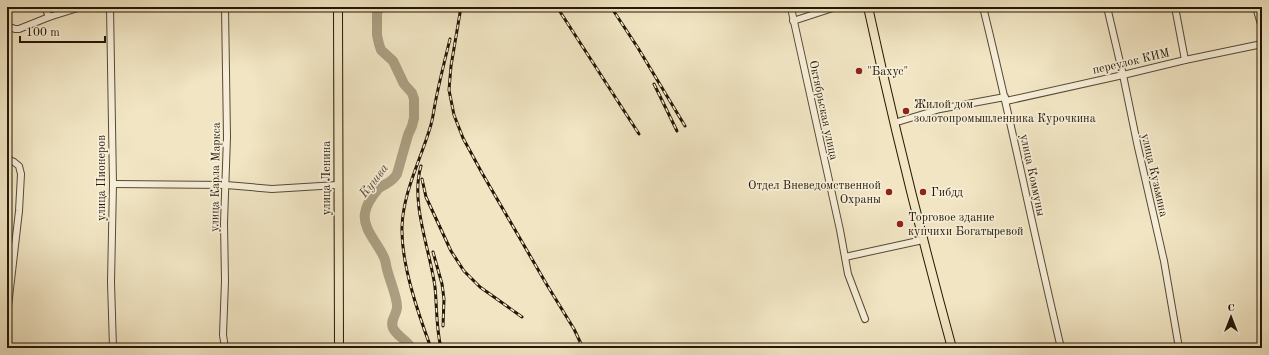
<svg xmlns="http://www.w3.org/2000/svg" width="1269" height="355" viewBox="0 0 1269 355" font-family="'Old Standard TT',serif">
	<style>
		.lines { fill: none; stroke-linecap: round; stroke-linejoin: round }
		.river { stroke: #ab9f82; stroke-width: 10 }
		.minor-casing { stroke: #574a34; stroke-width: 8 }
		.major-casing { stroke: #241704; stroke-width: 10 }
		.minor { stroke: #f6eed8; stroke-width: 6 }
		.major { stroke: #f1e5c3; stroke-width: 8 }
		.rail-casing { stroke: #241704; stroke-width: 3 }
		.rail { stroke: #f6eed8; stroke-width: 1.5; stroke-dasharray: 4.5; stroke-linecap: butt }
		.poi-dot { fill: #8f2418; stroke: #f6eed8; stroke-width: 1.5 }
		.labels { text-anchor: middle; stroke-width: 3.5; stroke-linejoin: round; paint-order: stroke }
		.street-label { font-size: 12px; fill: #241704; stroke: #f6eed8 }
		.poi-label { font-size: 12px; fill: #241704; stroke: #f6eed8; text-anchor: start }
		.water-label { font-size: 13px; font-style: italic; fill: #5a4d36; stroke: #f6eed8 }
	</style>
	<rect width="100%" height="100%" fill="#f1e5c3"/>
	<filter id="stains"><feTurbulence type="fractalNoise" baseFrequency=".005" numOctaves="4"/><feColorMatrix values="0 0 0 0 .2 0 0 0 0 .09 0 0 0 0 .02 0 0 0 .5 -.17"/></filter>
	<radialGradient id="worn" r=".72"><stop offset=".6" stop-color="#630" stop-opacity="0"/><stop offset="1" stop-color="#630" stop-opacity=".3"/></radialGradient>
	<g class="lines">
		<path class="river" d="M 380,7 L 377,13 L 377,35 L 379,44 L 381,50 L 393,61 L 404,84 L 412,93 L 414,99 L 414,118 L 412,126 L 408,135 L 397,174 C 391,184 385,183 378,189 C 373,195 366,205 365,213 C 362,230 380,245 385,260 C 386,263 386,266 387,269 C 389,279 398,298 397,308 C 396,315 390,321 393,328 C 396,335 405,339 410,346"/>
		<defs>
			<g id="minor">
				<path d="M 45,7 L 49,17"/>
				<path d="M 110,7 L 113,184 L 111,282 L 113,348"/>
				<path d="M 983,7 C 1011,120 1034,235 1061,348"/>
				<path d="M 1107,7 L 1123,75 L 1137,143 L 1164,261 L 1179,348"/>
				<path d="M 1175,7 L 1185,60"/>
				<path d="M 1256,7 L 1262,28"/>
				<path d="M 791,8 L 840,230 L 848,274 L 865,319"/>
				<path d="M 793,21 L 836,7"/>
				<path d="M 7,26 L 15,29 L 19,29 L 49,17 L 81,7"/>
				<path d="M 1006,101 L 1123,75 L 1185,60 L 1262,44"/>
				<path d="M 894,123 L 940,109 L 1005,97"/>
				<path d="M 7,159 L 14,162 L 19,166 L 21,174 L 19,211 L 7,315"/>
				<path d="M 113,184 L 226,185 L 272,189 L 337,185"/>
				<path d="M 845,257 L 923,240"/>
				<path d="M 225,348 L 223,335 L 225,281 L 224,223 L 227,137 L 225,7"/>
			</g>
			<g id="major">
				<path d="M 338,7 L 339,348"/>
				<path d="M 868,7 C 893,122 921,235 952,348"/>
			</g>
		</defs>
		<use href="#minor" class="minor-casing"/>
		<use href="#major" class="major-casing"/>
		<use href="#minor" class="minor"/>
		<use href="#major" class="major"/>
		<defs>
			<g id="rail">
				<path d="M 461,7 L 451,66 L 449,90 L 454,115 L 463,138 L 482,173 L 547,285 L 574,329 L 583,348"/>
				<path d="M 557,7 L 639,134"/>
				<path d="M 611,7 L 638,48 L 685,126"/>
				<path d="M 654,84 L 677,131"/>
				<path d="M 421,166 C 410,202 430,250 435,287 C 437,307 436,328 441,348"/>
				<path d="M 422,179 L 426,197 L 451,251 L 464,271 L 480,287 L 522,317"/>
				<path d="M 433,252 L 442,284 L 444,299 L 443,326"/>
				<path d="M 431,348 C 418,313 401,264 402,227 C 403,193 420,161 430,128 C 433,119 434,108 436,99 C 440,79 445,59 450,39"/>
			</g>
		</defs>
		<use href="#rail" class="rail-casing"/>
		<use href="#rail" class="rail"/>
	</g>
	<g class="poi-dot">
		<circle cx="859" cy="71" r="4"/>
		<circle cx="906" cy="111" r="4"/>
		<circle cx="889" cy="192" r="4"/>
		<circle cx="923" cy="192" r="4"/>
		<circle cx="900" cy="224" r="4"/>
	</g>
	<g class="labels">
		<g class="street-label">
			<text transform="translate(1131 61) rotate(-13)" y="4">переулок КИМ</text>
			<text transform="translate(824 110) rotate(78)" y="4">Октябрьская улица</text>
			<text transform="translate(1033 175) rotate(78)" y="4">улица Коммуны</text>
			<text transform="translate(1155 175) rotate(77)" y="4">улица Кузьмина</text>
			<text transform="translate(215 177) rotate(-89)" y="4">улица Карла Маркса</text>
			<text transform="translate(101 178) rotate(-90)" y="4">улица Пионеров</text>
			<text transform="translate(326 178) rotate(-90)" y="4">улица Ленина</text>
		</g>
		<g class="poi-label">
			<text x="867" y="75">"Бахус"</text>
			<text x="914" y="108">Жилой дом<tspan x="914" dy="14">золотопромышленника Курочкина</tspan></text>
			<text x="881" y="189" text-anchor="end">Отдел Вневедомственной<tspan x="881" dy="14">Охраны</tspan></text>
			<text x="931" y="196">Гибдд</text>
			<text x="908" y="221">Торговое здание<tspan x="908" dy="14">купчихи Богатыревой</tspan></text>
		</g>
		<g class="water-label">
			<text transform="translate(373 180) rotate(-52)" y="5">Кушва</text>
		</g>
	</g>
	<rect width="1269" height="355" fill="none" stroke="#f1e5c3" stroke-width="24"/>
	<rect x="8" y="8" width="1253" height="339" fill="none" stroke="#241704" stroke-width="2"/>
	<rect x="12" y="12" width="1245" height="331" fill="none" stroke="#241704"/>
	<g transform="translate(1231 317)" stroke="#f6eed8" stroke-width="3" paint-order="stroke">
	<path d="M0-3L7 15L0 10L-7 15Z" fill="#241704"/>
	<text y="-6" font-size="11" font-weight="bold" text-anchor="middle" fill="#241704">С</text>
	</g>
	<path d="M20 36v6h85v-6" fill="none" stroke="#241704" stroke-width="2"/>
	<text x="26" y="36" font-size="12" fill="#241704" stroke="#f6eed8" stroke-width="3" paint-order="stroke">100 m</text>
	<rect width="100%" height="100%" filter="url(#stains)"/>
	<rect width="100%" height="100%" fill="url(#worn)"/>
</svg>
